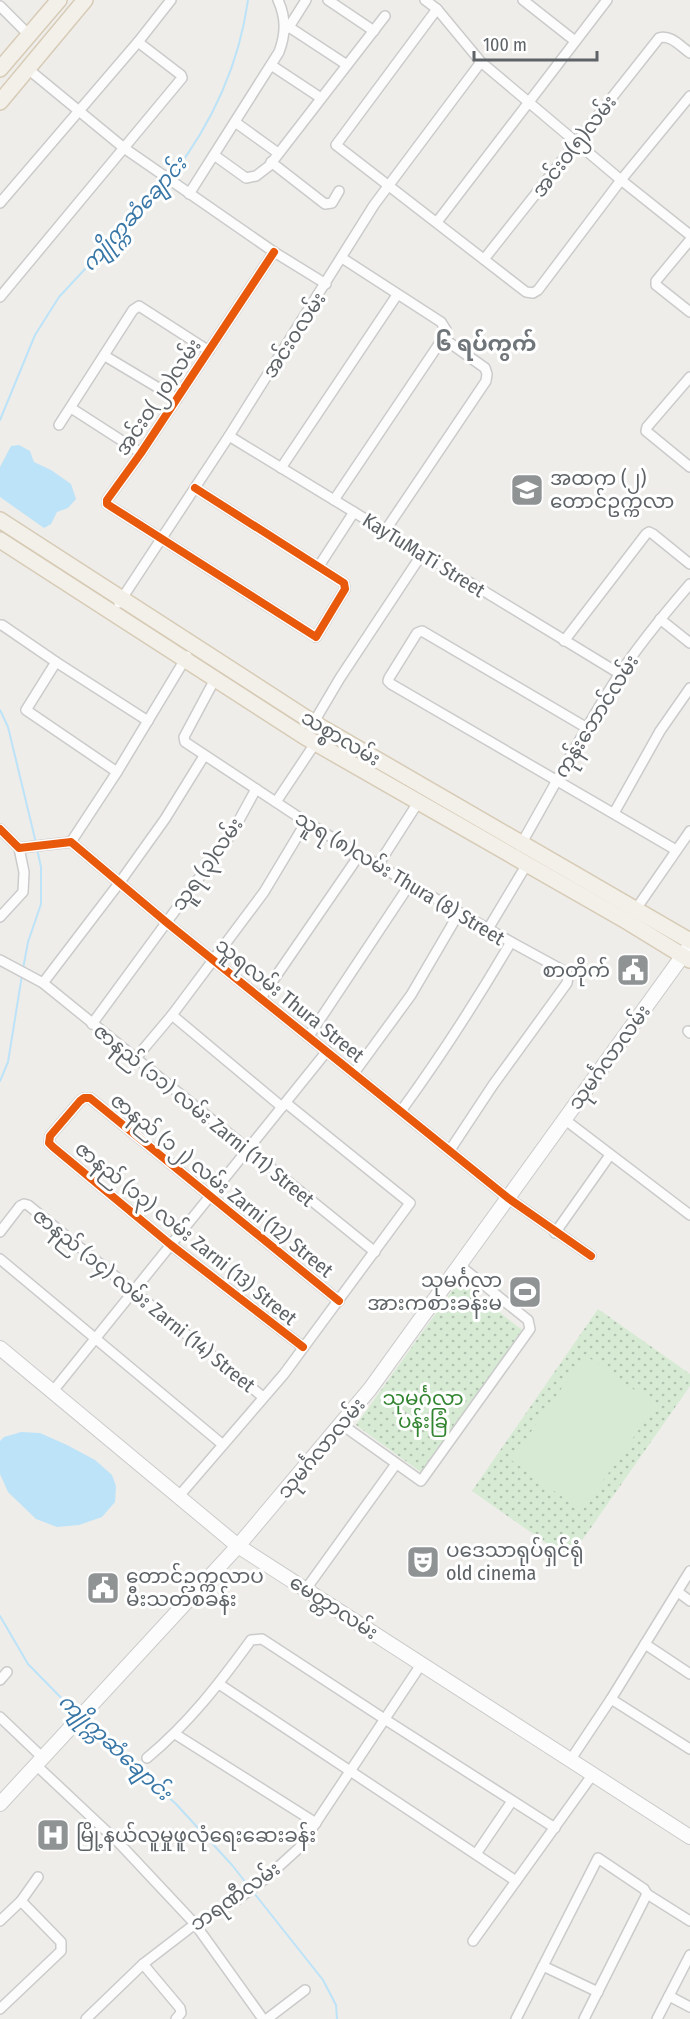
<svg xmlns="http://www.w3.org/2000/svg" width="690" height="2019" viewBox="0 0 690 2019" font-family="'Fira Sans Condensed','Noto Sans Myanmar',sans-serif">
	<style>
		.grass { fill: url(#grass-dots) }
		.pitch { fill: #d7ebd4 }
		.water { fill: #bde3f8 }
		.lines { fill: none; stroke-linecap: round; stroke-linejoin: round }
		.stream { stroke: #bde3f8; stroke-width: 2 }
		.street-casing { stroke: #cbcbcb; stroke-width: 12 }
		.secondary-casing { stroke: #cbcbcb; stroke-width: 16 }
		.primary-casing { stroke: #d7cbb6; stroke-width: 18 }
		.street { stroke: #fcfcfc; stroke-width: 9 }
		.secondary { stroke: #fcfcfc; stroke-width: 14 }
		.primary { stroke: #f3f0e9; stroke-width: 15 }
		.cycleway-casing { stroke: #fff; stroke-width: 11 }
		.cycleway { stroke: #e8590c; stroke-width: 8 }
		.labels { text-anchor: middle; stroke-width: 6; stroke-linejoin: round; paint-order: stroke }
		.street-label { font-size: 20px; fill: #5e6367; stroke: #fff }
		.poi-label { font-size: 20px; fill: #5e6367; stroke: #fff; text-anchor: start }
		.park-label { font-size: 20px; fill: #328430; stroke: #fff }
		.water-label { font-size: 21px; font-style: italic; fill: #3876a6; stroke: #fff }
		.quarter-label { font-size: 22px; font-weight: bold; fill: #6f7579; stroke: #fff }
	</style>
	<defs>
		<pattern id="grass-dots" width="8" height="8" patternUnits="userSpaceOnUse" patternTransform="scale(1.5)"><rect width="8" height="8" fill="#d7ebd4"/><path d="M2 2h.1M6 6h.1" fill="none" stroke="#b2c2b0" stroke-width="1.8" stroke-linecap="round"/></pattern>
	</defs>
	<rect width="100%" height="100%" fill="#eeede9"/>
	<g class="grass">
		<path d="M 459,1281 L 530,1336 L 429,1478 L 356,1425 Z"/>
		<path d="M 598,1309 L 690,1374 L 690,1386 L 569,1559 L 472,1491 Z"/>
	</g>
	<path class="pitch" d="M 585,1355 L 656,1405 L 582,1511 L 511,1460 Z"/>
	<g class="water">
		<path d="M 19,445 L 30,451 L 34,462 L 51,470 L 71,484 L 76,499 L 68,508 L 57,512 L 51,524 L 44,528 L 0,497 L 0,467 L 11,446 Z"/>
		<path d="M 21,1432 L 40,1433 L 67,1445 L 95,1460 L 112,1475 L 116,1486 L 115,1502 L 102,1517 L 79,1525 L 57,1527 L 36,1519 L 8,1492 L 0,1474 L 0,1441 L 4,1437 Z"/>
	</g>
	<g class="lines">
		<g class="stream">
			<path d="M 171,177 C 211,125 239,65 248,0"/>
			<path d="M 0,420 L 35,335 L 59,297 L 167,181"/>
			<path d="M 0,710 L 8,727 L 36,843"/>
			<path d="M 23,969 L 28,942 L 41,904 L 41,867 L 37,849"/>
			<path d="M 0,1081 L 8,1062 L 22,975"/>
			<path d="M 0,1616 L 28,1664 L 77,1714"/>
			<path d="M 84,1720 L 176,1804 L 232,1865 L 250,1888"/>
			<path d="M 254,1893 L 323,1980 L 336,2005 L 337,2019"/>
		</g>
		<defs>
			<g id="street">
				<path d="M 328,0 L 374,31"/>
				<path d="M 425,0 L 437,9 L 481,62 L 621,180 L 690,235"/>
				<path d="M 523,0 L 575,41"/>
				<path d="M 0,6 L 30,36"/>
				<path d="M 437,9 L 336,145 L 526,292 L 533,293 L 538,290 L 621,180 L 690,96"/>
				<path d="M 289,27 L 347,65"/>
				<path d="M 285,30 L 289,27 L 306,0"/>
				<path d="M 271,65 L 321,98"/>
				<path d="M 28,69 L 124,148 L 274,252 L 326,284"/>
				<path d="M 235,122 L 278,153"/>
				<path d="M 214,155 L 246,178 L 256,176 L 269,166 L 385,16"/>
				<path d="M 271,162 L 325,204 L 332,203 L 339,191"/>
				<path d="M 189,194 L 279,52 C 286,33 286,18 278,0"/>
				<path d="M 0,203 L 138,42 L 171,0"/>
				<path d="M 437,222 L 607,0"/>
				<path d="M 690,240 L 656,281 L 656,285 L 690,312"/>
				<path d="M 342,258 L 441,322 L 446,330 L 443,338 L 485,368 L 487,374 L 486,381 L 385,531"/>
				<path d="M 485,258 L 659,38 C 671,34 681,47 690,53"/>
				<path d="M 0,297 L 182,78 L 181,75 L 138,42"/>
				<path d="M 105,356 L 177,399"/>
				<path d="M 690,377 L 647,427 L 646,431 L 690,467"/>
				<path d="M 71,408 L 141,453"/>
				<path d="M 59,425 L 133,310 L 139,306 L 209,351"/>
				<path d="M 229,436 L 620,674"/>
				<path d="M 281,468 L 397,295"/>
				<path d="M 195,488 L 344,583 L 345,589 L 316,637 L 107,504 L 107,500 L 141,453 L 274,252"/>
				<path d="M 334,500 L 443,338"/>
				<path d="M 319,566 L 354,512"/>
				<path d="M 119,603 L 229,436 L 374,205 L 481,62"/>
				<path d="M 660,619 L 690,643"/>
				<path d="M 0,625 L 2,625 L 56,662 L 148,721"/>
				<path d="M 564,641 L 646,534 L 649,532 L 653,534 L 690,564"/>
				<path d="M 56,662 L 26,710 L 117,772"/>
				<path d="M 215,679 L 184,737 L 185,742 L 306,822 L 410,884 L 511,942 C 477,1000 441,1056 401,1111"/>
				<path d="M 311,727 L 340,678 L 422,554"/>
				<path d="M 587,728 L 422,631 L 417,633 L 389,678 L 388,681 L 391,684 L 676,850"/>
				<path d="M 276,802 L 316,742"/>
				<path d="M 614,813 L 660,731 L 690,688"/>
				<path d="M 0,829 L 19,848 L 71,842 L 166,922 L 508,1198 L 591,1256"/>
				<path d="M 71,842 L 117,772 L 187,656"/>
				<path d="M 520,846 C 553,789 583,730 619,675 C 640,643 665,613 690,584"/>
				<path d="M 378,865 L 419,801"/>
				<path d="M 636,909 L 690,831"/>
				<path d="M 0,917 L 23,892 L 24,872 L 19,848"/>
				<path d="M 488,929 L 527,864"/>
				<path d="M 0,960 L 43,983 L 375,1252"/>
				<path d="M 43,983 L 120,882 L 165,819 L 204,756"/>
				<path d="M 261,998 L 360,854"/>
				<path d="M 172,1015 L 282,1107"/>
				<path d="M 92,1024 L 232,833 L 256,789"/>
				<path d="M 688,1031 L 690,1033"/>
				<path d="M 309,1036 L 410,884"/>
				<path d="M 135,1059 L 172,1015 L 264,892 L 306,822"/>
				<path d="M 354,1073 L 411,995 L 459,913"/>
				<path d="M 564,1119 L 690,1215"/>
				<path d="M 450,1150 L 493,1085 L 567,983 L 568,977 L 566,972 L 511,942"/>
				<path d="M 0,1232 L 20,1206 L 24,1204 L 28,1205 L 263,1397"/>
				<path d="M 555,1233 L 610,1155"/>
				<path d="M 0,1259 L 222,1444"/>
				<path d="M 303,1347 L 171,1245 L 53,1147 L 49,1143 L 50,1136 L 80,1101 L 84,1098 L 90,1098 L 339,1301"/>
				<path d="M 53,1391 L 327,1051"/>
				<path d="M 341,1424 L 421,1481 L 530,1329 L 528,1320 L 459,1265"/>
				<path d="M 179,1496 L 284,1374 L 410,1203 L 286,1103"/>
				<path d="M 306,1589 L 396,1464"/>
				<path d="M 678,1592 L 690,1601"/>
				<path d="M 645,1644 L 690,1674"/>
				<path d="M 0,1680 L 7,1672"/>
				<path d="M 219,1684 L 516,1881"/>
				<path d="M 611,1699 L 690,1749"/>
				<path d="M 0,1717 L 43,1758"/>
				<path d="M 175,1734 L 316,1823"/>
				<path d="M 147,1758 C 189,1723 219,1684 251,1640 L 262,1639 L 386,1720 L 555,1828"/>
				<path d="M 571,1759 L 611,1699 L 690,1571"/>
				<path d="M 36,1765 L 119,1843 L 195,1924 L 263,2019"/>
				<path d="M 476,1854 L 512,1801"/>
				<path d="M 0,1921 L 21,1901 L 38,1877"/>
				<path d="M 473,1941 L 593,1774"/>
				<path d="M 143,1964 L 180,2008 L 181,2013 L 176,2019"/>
				<path d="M 543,1966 L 598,1992"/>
				<path d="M 669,1996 L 690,2007"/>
				<path d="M 0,2009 L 61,1951 L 61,1942 L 21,1901"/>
				<path d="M 86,2019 L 143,1964 L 195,1924 L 238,1899 L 265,1879 L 299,1848 L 422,1663"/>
				<path d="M 267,2019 L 305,1990"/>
				<path d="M 516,2019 L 598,1858 L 644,1889 L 647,1894 L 690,1921"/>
				<path d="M 584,2019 L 647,1894"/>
				<path d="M 657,2019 L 690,1955"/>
			</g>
			<g id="secondary">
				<path d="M 0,1348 L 238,1546 L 690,1837"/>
				<path d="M 0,1804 L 238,1546 L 370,1389 L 689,947"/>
			</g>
			<g id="primary">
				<path d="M 0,69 L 59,0"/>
				<path d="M 0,102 L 85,0"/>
				<path d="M 0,520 L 314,723 L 690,941"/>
				<path d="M 0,540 L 305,737 L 628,922 L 690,960"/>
			</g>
		</defs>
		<use href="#street" class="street-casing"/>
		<use href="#secondary" class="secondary-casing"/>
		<use href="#primary" class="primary-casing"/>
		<use href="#street" class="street"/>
		<use href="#secondary" class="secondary"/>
		<use href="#primary" class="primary"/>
		<defs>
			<g id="cycleway">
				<path d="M 195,488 L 344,583 L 345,589 L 316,637 L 107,504 L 107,500 L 141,453 L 274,252"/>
				<path d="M 0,829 L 19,848 L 71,842 L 166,922 L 508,1198 L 591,1256"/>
				<path d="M 303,1347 L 171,1245 L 53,1147 L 49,1143 L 50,1136 L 80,1101 L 84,1098 L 90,1098 L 339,1301"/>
			</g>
		</defs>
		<use href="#cycleway" class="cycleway-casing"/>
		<use href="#cycleway" class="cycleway"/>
	</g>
	<defs>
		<symbol id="school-square" viewBox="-11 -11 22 22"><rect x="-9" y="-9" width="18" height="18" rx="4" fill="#909394" stroke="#fff"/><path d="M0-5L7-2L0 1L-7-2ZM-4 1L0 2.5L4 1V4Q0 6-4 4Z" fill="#fff"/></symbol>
		<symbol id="civic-square" viewBox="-11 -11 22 22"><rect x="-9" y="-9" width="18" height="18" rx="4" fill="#909394" stroke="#fff"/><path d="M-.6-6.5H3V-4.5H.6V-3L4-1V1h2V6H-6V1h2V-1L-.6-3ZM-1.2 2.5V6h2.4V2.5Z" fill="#fff"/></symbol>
		<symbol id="stadium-square" viewBox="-11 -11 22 22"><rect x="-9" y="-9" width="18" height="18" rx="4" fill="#909394" stroke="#fff"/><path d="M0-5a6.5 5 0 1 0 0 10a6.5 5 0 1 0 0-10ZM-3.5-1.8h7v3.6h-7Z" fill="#fff"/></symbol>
		<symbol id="theatre-square" viewBox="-11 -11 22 22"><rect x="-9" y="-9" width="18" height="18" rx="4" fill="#909394" stroke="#fff"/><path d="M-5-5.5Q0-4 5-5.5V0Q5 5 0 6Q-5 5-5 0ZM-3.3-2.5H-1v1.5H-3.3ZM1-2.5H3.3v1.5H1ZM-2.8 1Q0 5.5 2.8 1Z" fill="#fff"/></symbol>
		<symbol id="hospital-square" viewBox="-11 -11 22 22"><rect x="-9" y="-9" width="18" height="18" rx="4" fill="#909394" stroke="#fff"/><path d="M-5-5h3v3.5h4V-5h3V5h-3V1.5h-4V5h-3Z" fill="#fff"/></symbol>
	</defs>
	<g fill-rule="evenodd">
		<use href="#school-square" x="508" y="471" width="38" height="38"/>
		<use href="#civic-square" x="614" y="951" width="38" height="38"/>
		<use href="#stadium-square" x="506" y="1273" width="38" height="38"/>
		<use href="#theatre-square" x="404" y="1543" width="38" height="38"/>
		<use href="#civic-square" x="84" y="1569" width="38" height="38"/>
		<use href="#hospital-square" x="34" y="1816" width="38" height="38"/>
	</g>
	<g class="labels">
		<g class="street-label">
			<text transform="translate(574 146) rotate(-52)" y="7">အင်းဝ(၅)လမ်း</text>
			<text transform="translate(294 335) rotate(-57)" y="7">အင်းဝလမ်း</text>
			<text transform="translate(158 397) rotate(-56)" y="7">အင်းဝ(၂၀)လမ်း</text>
			<text transform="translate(424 555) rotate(32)" y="7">KayTuMaTi Street</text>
			<text transform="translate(596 716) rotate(-58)" y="7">ကုန်းဘောင်လမ်း</text>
			<text transform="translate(341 738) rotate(31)" y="7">သစ္စာလမ်း</text>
			<text transform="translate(207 864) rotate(-55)" y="7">သူရ (၃)လမ်း</text>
			<text transform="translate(400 878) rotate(31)" y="7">သူရ (၈)လမ်း Thura (8) Street</text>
			<text transform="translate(290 1000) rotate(39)" y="7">သူရလမ်း Thura Street</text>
			<text transform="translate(609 1057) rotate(-54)" y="7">သုမင်္ဂလာလမ်း</text>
			<text transform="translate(204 1115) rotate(39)" y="7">ဇာနည် (၁၁) လမ်း Zarni (11) Street</text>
			<text transform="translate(222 1185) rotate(39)" y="7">ဇာနည် (၁၂) လမ်း Zarni (12) Street</text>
			<text transform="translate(186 1233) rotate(39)" y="7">ဇာနည် (၁၃) လမ်း Zarni (13) Street</text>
			<text transform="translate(144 1300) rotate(39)" y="7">ဇာနည် (၁၄) လမ်း Zarni (14) Street</text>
			<text transform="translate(321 1448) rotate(-50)" y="7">သုမင်္ဂလာလမ်း</text>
			<text transform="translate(334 1607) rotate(33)" y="7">မေတ္တာလမ်း</text>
			<text transform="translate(235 1896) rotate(-35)" y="7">ဘရဏီလမ်း</text>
		</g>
		<g class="poi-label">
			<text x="550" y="485">အထက (၂)<tspan x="550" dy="23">တောင်ဥက္ကလာ</tspan></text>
			<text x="610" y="977" text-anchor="end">စာတိုက်</text>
			<text x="502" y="1287" text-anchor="end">သုမင်္ဂလာ<tspan x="502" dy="23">အားကစားခန်းမ</tspan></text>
			<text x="446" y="1557">ပဒေသာရုပ်ရှင်ရုံ<tspan x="446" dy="23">old cinema</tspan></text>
			<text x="126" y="1583">တောင်ဥက္ကလာပ<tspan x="126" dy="23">မီးသတ်စခန်း</tspan></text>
			<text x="76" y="1842">မြို့နယ်လူမှုဖူလုံရေးဆေးခန်း</text>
		</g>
		<g class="park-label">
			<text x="423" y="1405">သုမင်္ဂလာ<tspan x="423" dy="23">ပန်းခြံ</tspan></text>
		</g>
		<g class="water-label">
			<text transform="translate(134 214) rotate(-48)" y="7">ကျိုက္ကဆံချောင်း</text>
			<text transform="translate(115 1747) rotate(43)" y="7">ကျိုက္ကဆံချောင်း</text>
		</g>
		<g class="quarter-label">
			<text x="486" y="351">၆ ရပ်ကွက်</text>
		</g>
	</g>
	<path d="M474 51v9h123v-9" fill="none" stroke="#5e6367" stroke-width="3"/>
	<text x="483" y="51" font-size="18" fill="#5e6367" stroke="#ffffff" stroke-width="4.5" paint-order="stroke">100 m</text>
</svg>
